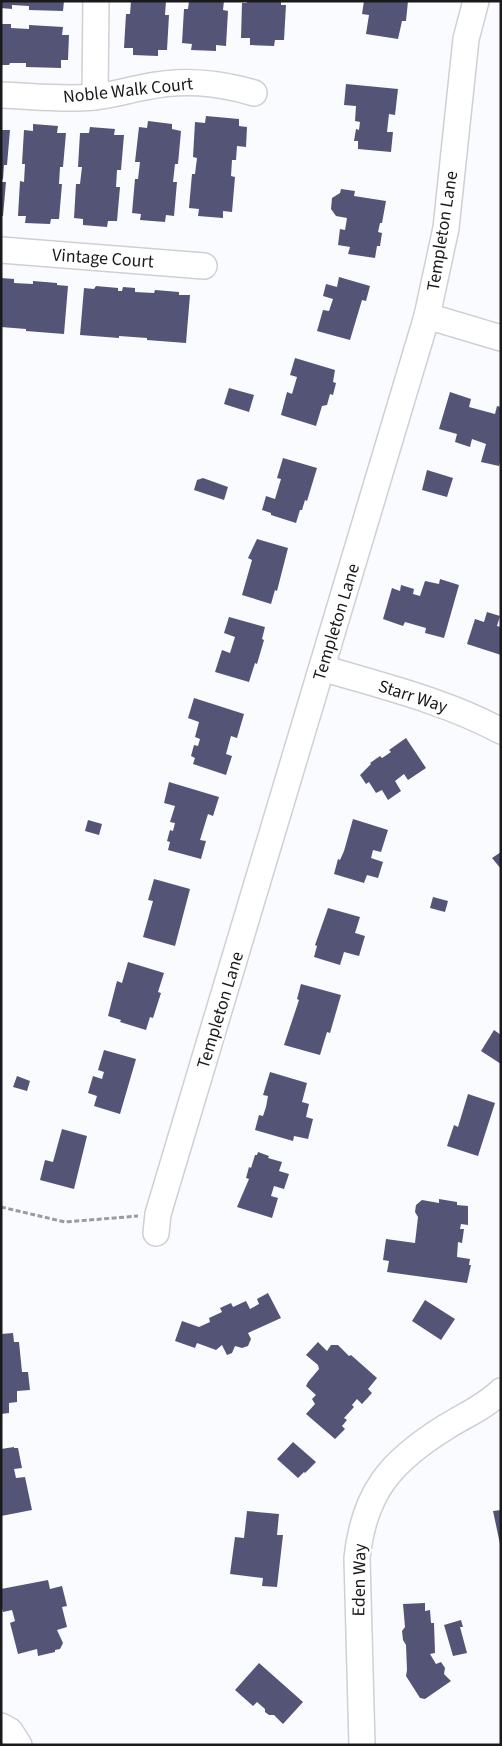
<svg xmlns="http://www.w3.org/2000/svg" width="502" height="1746" viewBox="0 0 502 1746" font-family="'Source Sans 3',sans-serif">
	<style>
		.building { fill: #545477 }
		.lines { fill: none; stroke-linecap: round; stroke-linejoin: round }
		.minor-casing { stroke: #ced0d3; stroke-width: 28 }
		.path { stroke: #9a9b9e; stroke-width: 3; stroke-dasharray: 5 2.5; stroke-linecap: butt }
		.minor { stroke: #fff; stroke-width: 25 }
		.labels { text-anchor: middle; stroke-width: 5; stroke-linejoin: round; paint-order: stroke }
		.street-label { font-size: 18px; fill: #1a1a1c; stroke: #fff }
	</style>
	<rect width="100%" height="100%" fill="#fafbff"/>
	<g class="building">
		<path d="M 1,1 L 64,1 L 63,11 L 29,10 L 29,6 L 12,5 L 12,9 L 1,8 Z"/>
		<path d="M 131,1 L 166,1 L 165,15 L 169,15 L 167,50 L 158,50 L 158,56 L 133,55 L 133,48 L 124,48 L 126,14 L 130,14 Z"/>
		<path d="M 189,1 L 224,1 L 223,10 L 228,11 L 226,46 L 216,45 L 216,51 L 191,50 L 192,44 L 182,43 L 184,9 L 188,9 Z"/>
		<path d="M 247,1 L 281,1 L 281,5 L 286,5 L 284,40 L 275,40 L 274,46 L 250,45 L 250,38 L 241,38 L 242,3 L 247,3 Z"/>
		<path d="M 364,1 L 408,1 L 406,21 L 402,21 L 398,39 L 366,34 L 369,15 L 362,14 Z"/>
		<path d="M 1,24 L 11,24 L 11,28 L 29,29 L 29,25 L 63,27 L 62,35 L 69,35 L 68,60 L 61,60 L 61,68 L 26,67 L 26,63 L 10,63 L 9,65 L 1,65 Z"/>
		<path d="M 346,84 L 398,89 L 395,115 L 389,114 L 387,132 L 393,132 L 391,152 L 358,149 L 358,141 L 354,141 L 356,129 L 359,130 L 360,122 L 355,121 L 356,106 L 344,105 Z"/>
		<path d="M 206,116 L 239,119 L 239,126 L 247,127 L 246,147 L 237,146 L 236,160 L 232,160 L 231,176 L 235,177 L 232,212 L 223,211 L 223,218 L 198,216 L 199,209 L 189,208 L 192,174 L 195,174 L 197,158 L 193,157 L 195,122 L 205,123 Z"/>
		<path d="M 148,121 L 172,124 L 172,129 L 181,131 L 178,164 L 175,164 L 173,182 L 177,182 L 174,216 L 166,215 L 165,222 L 140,220 L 141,214 L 132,213 L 135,179 L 138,179 L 140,162 L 135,162 L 139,127 L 147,128 Z"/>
		<path d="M 33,124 L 58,126 L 57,133 L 66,133 L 63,167 L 60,167 L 59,184 L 62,184 L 59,219 L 51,219 L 50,224 L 25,223 L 26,216 L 18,216 L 20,181 L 24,182 L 25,164 L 22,164 L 24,130 L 33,131 Z"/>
		<path d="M 90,127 L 115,129 L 114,135 L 124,135 L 121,170 L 117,170 L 116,187 L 120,187 L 117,221 L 108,221 L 107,227 L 83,225 L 83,219 L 74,218 L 76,184 L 80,184 L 82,167 L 78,167 L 80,133 L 89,133 Z"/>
		<path d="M 1,130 L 10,130 L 7,165 L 4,165 L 3,179 L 1,179 Z"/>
		<path d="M 1,182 L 6,182 L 3,216 L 1,216 Z"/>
		<path d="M 341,189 L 355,191 L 354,196 L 386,201 L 382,223 L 380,223 L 378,232 L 382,233 L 380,246 L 377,246 L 375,258 L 348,254 L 350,247 L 338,245 L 340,229 L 345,230 L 347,218 L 336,216 L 331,209 L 332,198 L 340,193 Z"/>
		<path d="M 339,277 L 370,286 L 366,301 L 362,300 L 350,340 L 317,331 L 323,310 L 329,311 L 333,299 L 323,296 L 326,284 L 337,287 Z"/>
		<path d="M 1,278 L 14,279 L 14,283 L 33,284 L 33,281 L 57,283 L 57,285 L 68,286 L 64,334 L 26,331 L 26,329 L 1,327 Z"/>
		<path d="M 96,286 L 118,288 L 118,291 L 122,291 L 123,287 L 135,288 L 135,292 L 154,293 L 155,290 L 179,292 L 179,295 L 190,295 L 186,343 L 147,340 L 147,338 L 119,336 L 119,338 L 80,335 L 84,288 L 94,289 Z"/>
		<path d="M 295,358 L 335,370 L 333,382 L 336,383 L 333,395 L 330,394 L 327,405 L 322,406 L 316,426 L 281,415 L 287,392 L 292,394 L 297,377 L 290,375 Z"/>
		<path d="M 229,388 L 254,395 L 249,412 L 224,404 Z"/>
		<path d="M 450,392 L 471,399 L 469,407 L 495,414 L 497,406 L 501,407 L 501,459 L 499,466 L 481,462 L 486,444 L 472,439 L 470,447 L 455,442 L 457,434 L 439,429 Z"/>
		<path d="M 283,458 L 317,468 L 307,501 L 305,500 L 302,510 L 300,510 L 296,523 L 271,515 L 271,513 L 262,510 L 266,496 L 275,499 L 281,479 L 277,478 Z"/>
		<path d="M 427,470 L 453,478 L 447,497 L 422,490 Z"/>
		<path d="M 203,478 L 228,487 L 224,500 L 194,490 L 197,480 Z"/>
		<path d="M 257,539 L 288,548 L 277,591 L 275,590 L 271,604 L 242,595 L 252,560 L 248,558 Z"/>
		<path d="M 440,579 L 459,585 L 444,638 L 425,633 L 426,628 L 405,622 L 403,626 L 383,619 L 392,588 L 400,591 L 401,585 L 414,589 L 413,594 L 420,596 L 425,581 L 439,584 Z"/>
		<path d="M 487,612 L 500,616 L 497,626 L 501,627 L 501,655 L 467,644 L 475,619 L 484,622 Z"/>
		<path d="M 229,617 L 265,627 L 262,639 L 264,640 L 257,664 L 255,663 L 249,682 L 215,672 L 222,650 L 230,653 L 235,637 L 224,633 Z"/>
		<path d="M 194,698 L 244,714 L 237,738 L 231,736 L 226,754 L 232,756 L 226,775 L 193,764 L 195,758 L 191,756 L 194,745 L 198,746 L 200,739 L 195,737 L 199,722 L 188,718 Z"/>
		<path d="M 406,738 L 426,768 L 408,780 L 404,774 L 395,781 L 401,791 L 388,800 L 382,790 L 376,793 L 369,782 L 366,784 L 360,775 L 371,764 L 370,763 L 380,756 L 382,758 L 391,752 L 389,750 Z"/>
		<path d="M 169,782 L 219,797 L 213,816 L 208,814 L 200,840 L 206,841 L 201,859 L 168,850 L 170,842 L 167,841 L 170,830 L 173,831 L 175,823 L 170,822 L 175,806 L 164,803 Z"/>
		<path d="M 353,819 L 388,830 L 381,852 L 373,850 L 371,858 L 383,862 L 378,878 L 367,875 L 364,883 L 334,874 L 338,859 L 340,860 L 344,851 Z"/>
		<path d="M 88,820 L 102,824 L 99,835 L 85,831 Z"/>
		<path d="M 501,852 L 501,869 L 492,858 Z"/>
		<path d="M 154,879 L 190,889 L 175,946 L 143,937 L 153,901 L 148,900 Z"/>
		<path d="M 433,897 L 448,901 L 445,912 L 430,908 Z"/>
		<path d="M 328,908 L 360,917 L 355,933 L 365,936 L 359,956 L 344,952 L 340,965 L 314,957 L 317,946 L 315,945 Z"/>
		<path d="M 128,962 L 164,973 L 158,992 L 161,993 L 153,1018 L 150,1017 L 146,1030 L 120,1022 L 121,1020 L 108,1016 L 117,981 L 122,983 Z"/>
		<path d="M 301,984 L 341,995 L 330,1033 L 327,1032 L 320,1055 L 284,1045 L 299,1000 L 297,999 Z"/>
		<path d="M 494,1030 L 501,1035 L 501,1064 L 481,1051 Z"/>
		<path d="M 104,1050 L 136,1059 L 120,1114 L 94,1106 L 97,1096 L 88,1093 L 93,1076 L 102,1079 L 104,1072 L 98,1070 Z"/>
		<path d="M 270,1072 L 307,1083 L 302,1102 L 309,1104 L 306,1117 L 313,1119 L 308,1139 L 294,1136 L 293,1141 L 255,1130 L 259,1115 L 263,1116 L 266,1107 L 268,1096 L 263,1095 Z"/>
		<path d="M 17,1076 L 30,1081 L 27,1091 L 13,1087 Z"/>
		<path d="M 468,1094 L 495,1103 L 478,1156 L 447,1146 L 454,1125 L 458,1127 Z"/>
		<path d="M 62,1129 L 87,1136 L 74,1189 L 40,1180 L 45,1160 L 53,1162 Z"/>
		<path d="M 258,1152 L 269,1156 L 268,1158 L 282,1162 L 279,1171 L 289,1174 L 284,1189 L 274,1186 L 271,1196 L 278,1198 L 272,1218 L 237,1207 L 249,1179 L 246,1178 L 249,1167 L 251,1168 L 255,1155 L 257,1155 Z"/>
		<path d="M 439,1199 L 457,1202 L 457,1205 L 468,1206 L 468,1225 L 461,1224 L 460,1229 L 464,1229 L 462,1243 L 458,1242 L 457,1257 L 470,1259 L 469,1265 L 471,1265 L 467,1283 L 387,1272 L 389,1261 L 383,1260 L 386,1239 L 415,1243 L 418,1217 L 415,1212 L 416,1205 L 422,1200 L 439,1203 Z"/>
		<path d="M 268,1293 L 281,1318 L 248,1333 L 251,1339 L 248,1346 L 242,1348 L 235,1346 L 232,1353 L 227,1355 L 222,1345 L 216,1350 L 197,1343 L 195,1348 L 175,1341 L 182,1321 L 199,1327 L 210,1322 L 209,1318 L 222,1312 L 220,1308 L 231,1303 L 233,1307 L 246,1301 L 250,1309 L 259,1304 L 257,1299 Z"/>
		<path d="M 425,1300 L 455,1319 L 441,1340 L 412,1321 Z"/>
		<path d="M 13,1333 L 14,1342 L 19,1342 L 22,1372 L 28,1372 L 30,1390 L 17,1391 L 17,1402 L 9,1403 L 9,1413 L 1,1414 L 1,1334 Z"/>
		<path d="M 318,1342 L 327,1351 L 331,1345 L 338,1345 L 349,1356 L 351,1355 L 377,1378 L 368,1389 L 372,1393 L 362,1404 L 357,1399 L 352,1405 L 354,1407 L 344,1418 L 347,1420 L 342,1426 L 345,1429 L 335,1439 L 306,1414 L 315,1404 L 312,1399 L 316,1395 L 306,1386 L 308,1382 L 319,1369 L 318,1365 L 306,1355 Z"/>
		<path d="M 293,1442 L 316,1462 L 305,1473 L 304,1472 L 298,1478 L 277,1459 Z"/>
		<path d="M 14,1447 L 14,1448 L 18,1448 L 22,1468 L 14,1469 L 16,1478 L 25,1477 L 32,1510 L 1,1516 L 1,1449 Z"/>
		<path d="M 501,1510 L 501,1544 L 500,1544 L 493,1511 Z"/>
		<path d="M 247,1511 L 279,1514 L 277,1535 L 283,1535 L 277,1587 L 262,1586 L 263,1578 L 230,1574 L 235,1537 L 244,1538 Z"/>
		<path d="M 48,1580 L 50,1589 L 62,1586 L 67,1606 L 62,1607 L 67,1627 L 57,1630 L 63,1643 L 60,1649 L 55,1650 L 55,1652 L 38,1656 L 37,1649 L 18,1654 L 10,1623 L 15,1621 L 12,1610 L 3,1612 L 1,1605 L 1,1589 Z"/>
		<path d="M 425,1603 L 425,1611 L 430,1610 L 431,1623 L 434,1623 L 435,1653 L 430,1654 L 436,1664 L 441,1662 L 445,1668 L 444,1674 L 451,1681 L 425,1699 L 420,1698 L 406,1676 L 407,1670 L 406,1645 L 403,1640 L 402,1631 L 405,1627 L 403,1604 Z"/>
		<path d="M 461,1620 L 463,1627 L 460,1627 L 467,1653 L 453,1656 L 444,1625 Z"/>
		<path d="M 259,1663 L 303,1702 L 283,1724 L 274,1715 L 269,1715 L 265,1712 L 265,1709 L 257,1702 L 253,1706 L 235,1690 Z"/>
	</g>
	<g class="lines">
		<defs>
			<g id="minor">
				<path d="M 1,95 C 32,96 62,100 93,97 C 110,96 128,90 145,87 C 183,79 217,82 254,93"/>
				<path d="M 95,97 L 96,1"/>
				<path d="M 1,250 L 204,266"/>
				<path d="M 427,316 L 501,338"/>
				<path d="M 322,668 C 382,686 445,701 501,731"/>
				<path d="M 156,1233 L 158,1214 L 427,316 L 446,228 L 466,39 L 476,1"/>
				<path d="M 1,1726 L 10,1731 L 19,1745"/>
				<path d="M 362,1745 L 357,1558 C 364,1492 391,1461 446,1427 C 465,1415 485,1407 501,1391"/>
			</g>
		</defs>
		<use href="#minor" class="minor-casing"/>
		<path class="path" d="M 1,1207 L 65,1222 L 138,1216"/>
		<use href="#minor" class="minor"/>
	</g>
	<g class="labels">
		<g class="street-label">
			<text transform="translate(128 90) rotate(-6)" y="6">Noble Walk Court</text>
			<text transform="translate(442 231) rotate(-81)" y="6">Templeton Lane</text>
			<text transform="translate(103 258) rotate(4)" y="6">Vintage Court</text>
			<text transform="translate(336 622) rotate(-73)" y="6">Templeton Lane</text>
			<text transform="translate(413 696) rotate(18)" y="6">Starr Way</text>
			<text transform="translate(220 1010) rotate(-73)" y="6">Templeton Lane</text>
			<text transform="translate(359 1580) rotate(-89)" y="6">Eden Way</text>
		</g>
	</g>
	<rect width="502" height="1746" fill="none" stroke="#1a1a1c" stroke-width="5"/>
</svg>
